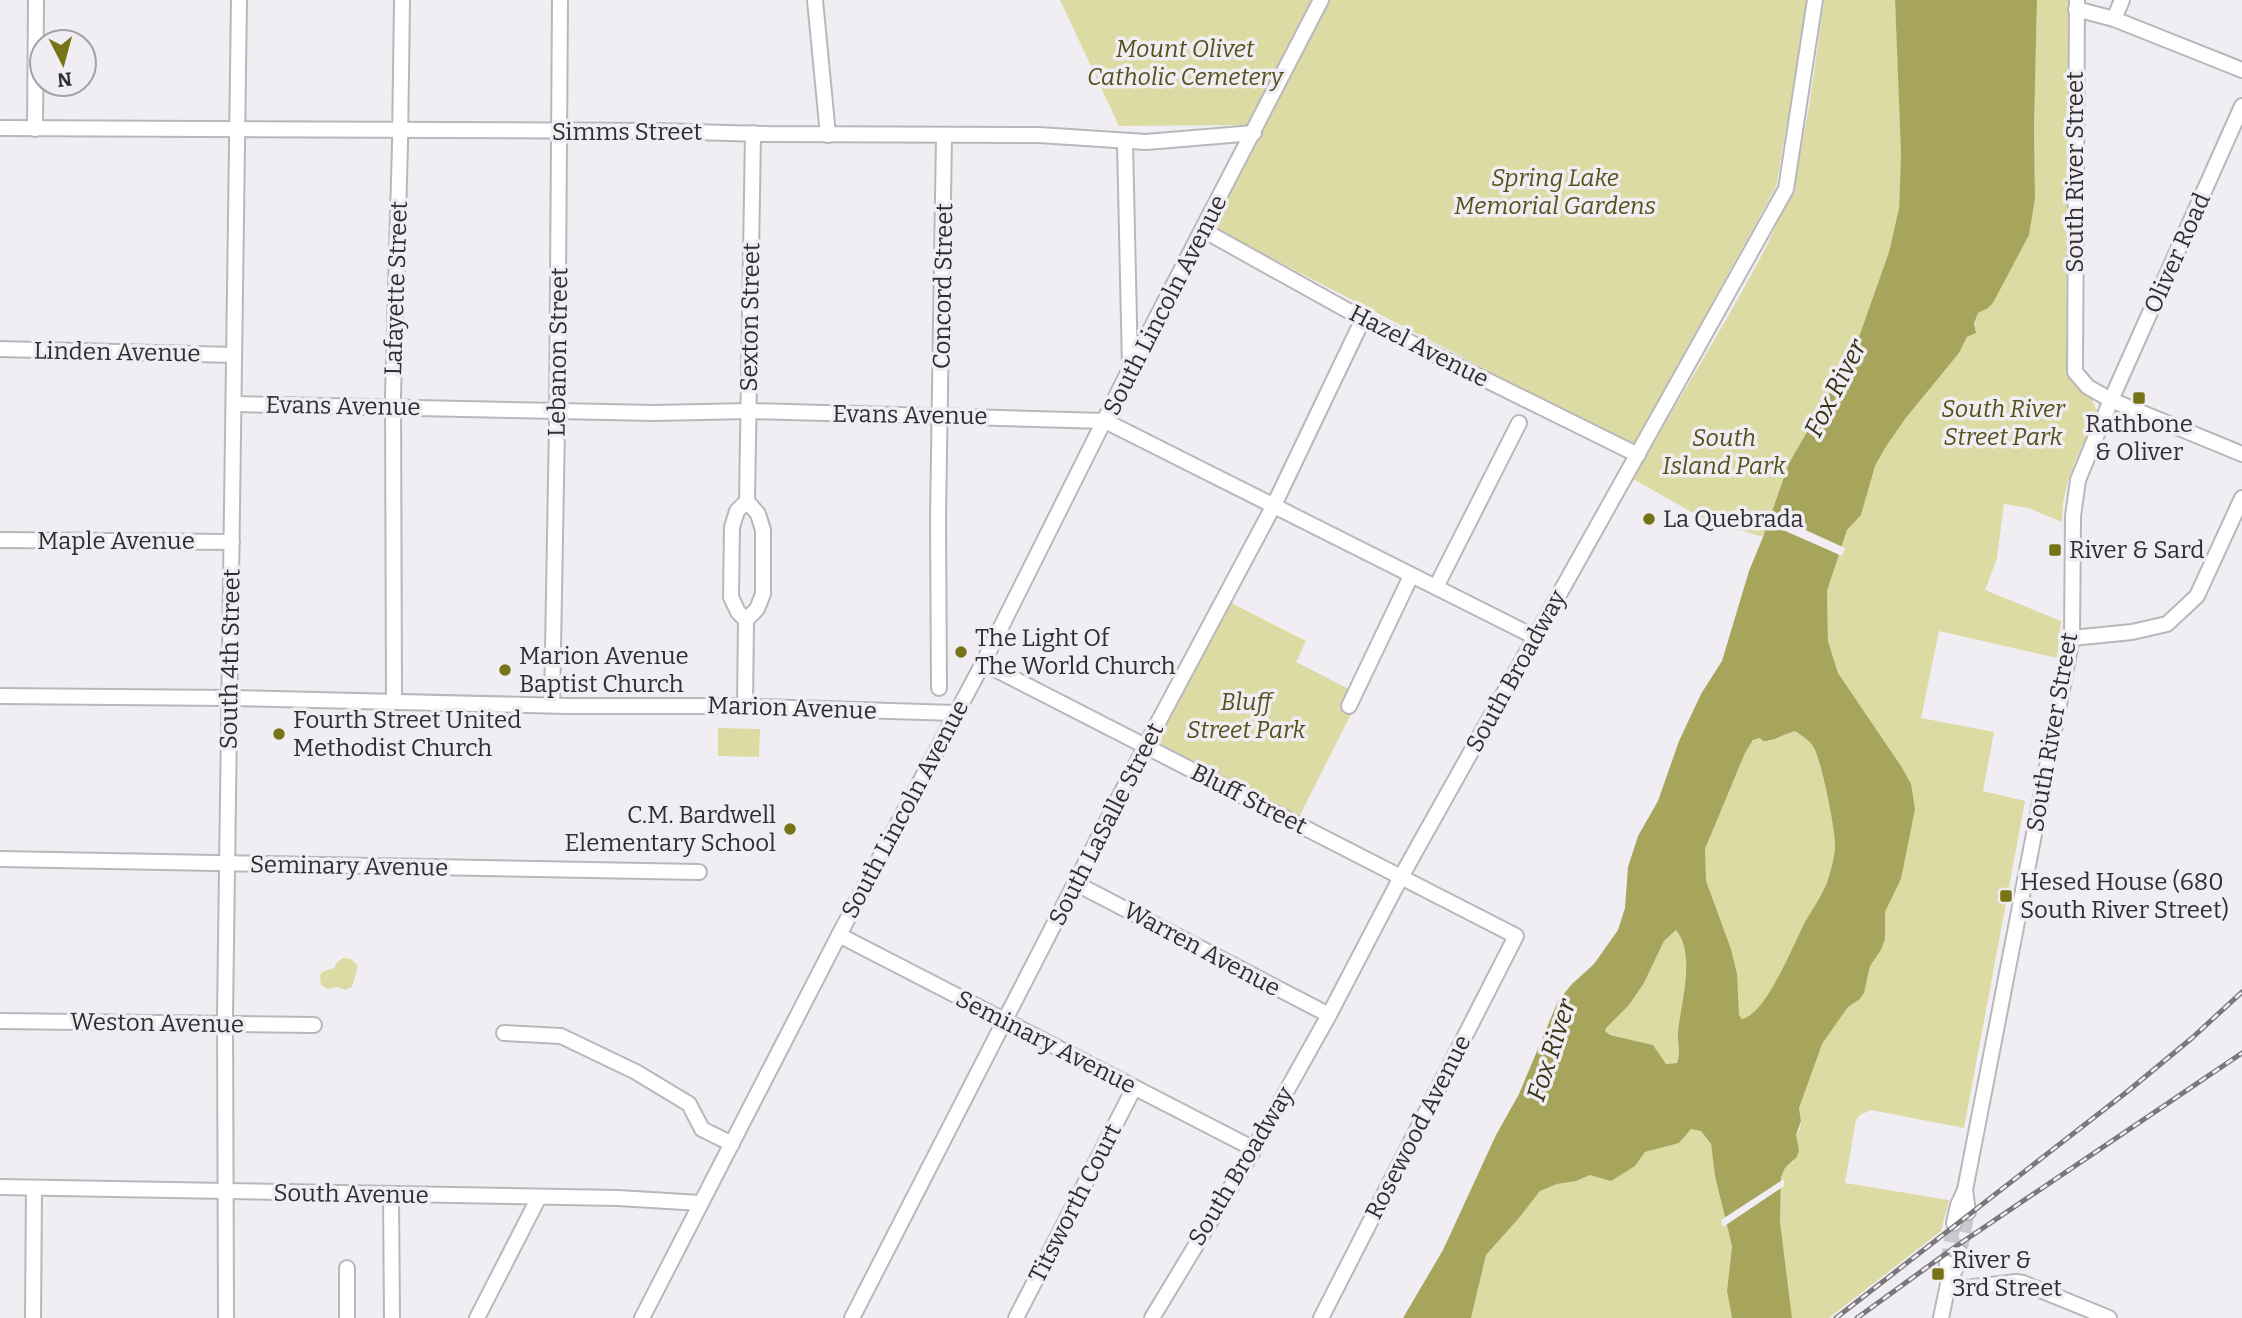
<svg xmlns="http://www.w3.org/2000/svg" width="2242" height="1318" viewBox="0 0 2242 1318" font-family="Bitter,serif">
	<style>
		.green { fill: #dcdba4 }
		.water { fill: #a7a55c; fill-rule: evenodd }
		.pier { fill: #f0eef3 }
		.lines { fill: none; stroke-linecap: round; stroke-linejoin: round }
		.minor-tunnel { stroke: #c9c8cc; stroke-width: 14; stroke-dasharray: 14 7; stroke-linecap: butt }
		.minor-casing { stroke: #bab7bc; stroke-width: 18 }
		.minor { stroke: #fff; stroke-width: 14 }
		.rail-casing { stroke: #79777a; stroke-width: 5 }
		.rail { stroke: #f0eef3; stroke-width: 2.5; stroke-dasharray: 8; stroke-linecap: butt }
		.poi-dot { fill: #777317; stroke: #f0eef3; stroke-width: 2.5 }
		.labels { text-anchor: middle; stroke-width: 7; stroke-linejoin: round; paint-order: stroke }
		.park-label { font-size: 24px; font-style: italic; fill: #54521b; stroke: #f0eef3 }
		.street-label { font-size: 24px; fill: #2f2e30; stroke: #f0eef3 }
		.poi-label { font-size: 24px; fill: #2f2e30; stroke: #f0eef3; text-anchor: start }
		.water-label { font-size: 26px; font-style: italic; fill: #363515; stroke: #f0eef3 }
	</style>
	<rect width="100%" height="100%" fill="#f0eef3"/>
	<g class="green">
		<path d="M 1060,0 L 1311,0 L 1248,125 L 1119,126 Z"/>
		<path d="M 1327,0 L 1808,0 L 1776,187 L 1633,446 L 1212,227 Z"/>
		<path d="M 1824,0 L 1895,0 L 1901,155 L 1899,208 L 1889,252 L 1854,351 L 1789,463 L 1763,537 L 1706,520 L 1633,479 C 1661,430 1690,381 1719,332 C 1745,286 1774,239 1790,189 C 1809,128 1815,63 1824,0 Z"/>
		<path d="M 2037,0 L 2068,0 L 2066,355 C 2068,375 2072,388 2091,397 L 2097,412 C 2082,451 2062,478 2062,522 L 2029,508 L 2004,504 L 1997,558 L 1985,590 L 2061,621 L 2057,658 L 1939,631 L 1921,718 L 1994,732 L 1983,791 L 2025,801 L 1964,1128 L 1871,1110 L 1860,1115 L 1856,1120 L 1845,1183 L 1949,1200 L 1941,1231 L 1829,1318 L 1792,1318 L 1780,1221 L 1781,1177 L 1785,1168 L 1793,1162 L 1799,1150 L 1796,1135 L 1800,1129 L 1801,1121 L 1799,1108 L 1806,1084 L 1822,1044 L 1848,1007 L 1860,999 L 1864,993 L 1870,966 L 1881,950 L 1885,939 L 1885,912 L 1901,879 L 1907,844 L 1901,766 L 1838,673 L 1828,641 L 1827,591 L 1847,530 L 1861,514 L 1875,466 L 1885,448 L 1905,419 L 1959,353 L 1967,337 L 1972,335 L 1978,313 L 1988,308 L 1993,303 L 2029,235 L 2035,199 L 2034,128 Z"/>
		<path d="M 1223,599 L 1306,641 L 1296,662 L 1349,689 L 1340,706 L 1352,712 L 1296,823 L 1145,747 Z"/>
		<path d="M 718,728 L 760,729 L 759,757 L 718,756 Z"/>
		<path d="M 1795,731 C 1802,736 1810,740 1814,748 C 1822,763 1836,832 1835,848 C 1834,859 1830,875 1826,885 C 1820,898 1812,910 1805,922 C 1794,944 1768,1015 1742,1019 L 1739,1015 L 1731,949 L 1705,881 L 1705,849 L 1745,753 C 1754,739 1753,736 1770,741 L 1779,735 Z"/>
		<path d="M 1676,930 C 1696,955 1681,1002 1678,1031 C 1677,1042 1681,1052 1677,1063 L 1666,1064 L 1653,1045 L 1610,1035 L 1605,1031 L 1606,1027 L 1629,1005 L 1644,983 L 1664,941 Z"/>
		<path d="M 343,958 L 351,959 L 358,966 L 352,987 L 345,990 L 338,987 L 328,989 L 321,985 L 320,975 L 322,972 L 334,968 L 337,962 Z"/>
		<path d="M 1691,1128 L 1701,1131 L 1711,1144 L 1715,1176 L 1732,1246 L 1727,1291 L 1732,1318 L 1471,1318 L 1486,1255 L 1519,1218 L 1540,1191 L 1557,1184 L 1576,1181 L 1590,1175 L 1635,1166 L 1645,1152 L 1679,1143 Z"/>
	</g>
	<path class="water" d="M 1895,0 L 2037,0 L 2034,128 L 2035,199 L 2029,235 L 1993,303 L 1988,308 L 1978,313 L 1974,324 L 1976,333 L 1967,337 L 1959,353 L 1905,419 L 1885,448 L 1875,466 L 1861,515 L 1847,530 L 1827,591 L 1828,641 L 1838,673 L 1901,766 L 1911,784 L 1915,809 L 1901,879 L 1885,912 L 1885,939 L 1881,950 L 1870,966 L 1864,993 L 1860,999 L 1848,1007 L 1822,1044 L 1799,1108 L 1801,1121 L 1796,1135 L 1799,1150 L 1797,1157 L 1785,1168 L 1781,1177 L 1780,1221 L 1792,1318 L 1732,1318 L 1727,1291 L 1732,1246 L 1715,1176 L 1711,1144 L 1701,1131 L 1691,1129 L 1679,1143 L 1645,1152 L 1635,1166 L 1611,1181 L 1590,1175 L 1576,1181 L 1557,1184 L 1540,1191 L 1519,1218 L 1486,1255 L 1471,1318 L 1403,1318 L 1443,1250 L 1496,1135 L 1519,1094 L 1558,1001 L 1572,984 L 1594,964 L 1618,930 L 1625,908 L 1628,867 L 1638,836 L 1658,801 L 1679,741 L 1701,694 L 1722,661 L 1749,571 L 1763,537 L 1789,463 L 1854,351 L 1889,252 L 1899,208 L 1901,155 ZM 1795,731 C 1802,736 1810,740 1814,748 C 1822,763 1836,832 1835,848 C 1834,859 1830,875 1826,885 C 1820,898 1812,910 1805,922 C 1794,943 1766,1015 1742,1019 L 1739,1015 L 1737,974 L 1731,949 L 1706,881 L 1705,849 L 1745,753 L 1753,740 L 1760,738 L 1763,741 C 1774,741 1784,734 1795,731 ZM 1676,930 C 1696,955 1681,1002 1678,1031 C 1677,1042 1681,1052 1677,1063 L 1666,1064 L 1653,1045 L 1610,1035 L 1605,1031 L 1606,1028 L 1629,1005 L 1644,983 L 1664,941 Z"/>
	<g class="pier">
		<path d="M 1768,513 L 1845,548 L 1842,556 L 1765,522 Z"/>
		<path d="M 1784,1179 L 1784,1186 L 1723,1227 L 1721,1220 Z"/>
	</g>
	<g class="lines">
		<g class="minor-tunnel">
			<path d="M 1960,1253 L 1968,1212"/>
			<path d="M 1947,1263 L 1954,1223"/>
		</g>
		<defs>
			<g id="minor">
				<path d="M 815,0 L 828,135"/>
				<path d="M 2077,0 L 2075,372 L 2088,387 L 2111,400 L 2242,454"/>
				<path d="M 2076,9 L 2114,19 L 2242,70"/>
				<path d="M 2114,19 L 2122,0"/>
				<path d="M 0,128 L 656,131 L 767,134 L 1039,135 L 1146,142 L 1254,133"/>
				<path d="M 35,129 L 36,0"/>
				<path d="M 1125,142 L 1130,367"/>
				<path d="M 1203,230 L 1363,319 L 1638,455"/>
				<path d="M 0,349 L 234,355"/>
				<path d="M 234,404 L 557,411 L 654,413 L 749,411 L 1105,421 L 1535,637"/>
				<path d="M 0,540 L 232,542"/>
				<path d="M 1436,587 L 1519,423"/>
				<path d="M 746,620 L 738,612 L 731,597 L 732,527 L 737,511 L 747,501"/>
				<path d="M 2072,638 L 2132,632 L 2167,624 L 2197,596 L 2242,498"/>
				<path d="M 983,663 L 1516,936 L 1321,1318"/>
				<path d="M 939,688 L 938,518 L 944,136"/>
				<path d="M 0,696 L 230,698 L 568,706 L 734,706 L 955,713"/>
				<path d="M 394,701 L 393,396 L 400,144 L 402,0"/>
				<path d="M 552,705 L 557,425 L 560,0"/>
				<path d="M 745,706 L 746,620 L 757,609 L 763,594 L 763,530 L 758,514 L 747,501 L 753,133"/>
				<path d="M 1349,706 L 1411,576"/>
				<path d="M 0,859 L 699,872"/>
				<path d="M 1075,883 L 1329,1015"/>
				<path d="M 839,935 L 1254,1149"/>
				<path d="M 0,1021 L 314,1025"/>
				<path d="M 504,1033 L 561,1036 L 636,1072 L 689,1104 L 702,1129 L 732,1144"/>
				<path d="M 0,1187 L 618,1198 L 701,1203"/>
				<path d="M 1965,1190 L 1968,1212"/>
				<path d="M 391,1194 L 392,1318"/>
				<path d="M 1954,1223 L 1958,1205 L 1965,1190 L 2072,638 L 2073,516 L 2078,480 L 2111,400 L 2242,106"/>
				<path d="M 347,1268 L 347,1318"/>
				<path d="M 1948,1283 L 1958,1264 L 1960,1253"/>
				<path d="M 1948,1284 L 1966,1288 L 2016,1282 L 2023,1283 L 2109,1318"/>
				<path d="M 33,1318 L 34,1188"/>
				<path d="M 226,1318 L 225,1015 L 239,0"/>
				<path d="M 477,1318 L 539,1197"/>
				<path d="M 642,1318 L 839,935 L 983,663 L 1130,369 L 1321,0"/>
				<path d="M 852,1318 L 1145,747 L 1274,505 L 1363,319"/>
				<path d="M 1016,1318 L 1134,1088"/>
				<path d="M 1152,1318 L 1254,1149 L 1329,1015 L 1401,877 L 1786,189 L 1815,0"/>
				<path d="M 1941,1318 L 1948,1284 L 1947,1263"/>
			</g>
		</defs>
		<use href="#minor" class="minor-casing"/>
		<use href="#minor" class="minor"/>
		<defs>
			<g id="rail">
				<path d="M 1836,1318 L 2128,1091 L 2192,1038 L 2242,992"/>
				<path d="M 1857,1318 L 1955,1247 L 2242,1053"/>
			</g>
		</defs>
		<use href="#rail" class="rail-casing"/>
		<use href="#rail" class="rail"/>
	</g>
	<g class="poi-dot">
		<rect x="2132" y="391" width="14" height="14" rx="3.5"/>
		<circle cx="1649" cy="519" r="7"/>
		<rect x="2048" y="543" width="14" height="14" rx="3.5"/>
		<circle cx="961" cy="652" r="7"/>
		<circle cx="505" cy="670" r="7"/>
		<circle cx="279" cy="734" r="7"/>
		<circle cx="790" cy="829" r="7"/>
		<rect x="1999" y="889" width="14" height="14" rx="3.5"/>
		<rect x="1931" y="1267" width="14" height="14" rx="3.5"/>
	</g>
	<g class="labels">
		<g class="park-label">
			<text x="1185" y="57">Mount Olivet<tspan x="1185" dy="28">Catholic Cemetery</tspan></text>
			<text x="1555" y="186">Spring Lake<tspan x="1555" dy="28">Memorial Gardens</tspan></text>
			<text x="2003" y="417">South River<tspan x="2003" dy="28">Street Park</tspan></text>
			<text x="1724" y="446">South<tspan x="1724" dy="28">Island Park</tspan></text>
			<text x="1246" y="710">Bluff<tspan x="1246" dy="28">Street Park</tspan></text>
		</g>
		<g class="street-label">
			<text x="627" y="140">Simms Street</text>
			<text transform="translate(2075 172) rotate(-90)" y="8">South River Street</text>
			<text transform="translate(2177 253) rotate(-66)" y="8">Oliver Road</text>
			<text transform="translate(943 286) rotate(-89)" y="8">Concord Street</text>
			<text transform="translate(396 288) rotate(-88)" y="8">Lafayette Street</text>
			<text transform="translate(1165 305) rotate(-63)" y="8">South Lincoln Avenue</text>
			<text transform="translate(750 317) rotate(-89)" y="8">Sexton Street</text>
			<text transform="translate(1419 346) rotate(27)" y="8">Hazel Avenue</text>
			<text transform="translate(117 352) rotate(1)" y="8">Linden Avenue</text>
			<text transform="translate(558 352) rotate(-89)" y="8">Lebanon Street</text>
			<text transform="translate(343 406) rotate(1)" y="8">Evans Avenue</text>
			<text transform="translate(910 415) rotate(1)" y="8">Evans Avenue</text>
			<text x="116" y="549">Maple Avenue</text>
			<text transform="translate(230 659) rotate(-89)" y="8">South 4th Street</text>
			<text transform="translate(1516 671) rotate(-61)" y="8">South Broadway</text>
			<text transform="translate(792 708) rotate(2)" y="8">Marion Avenue</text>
			<text transform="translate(2052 732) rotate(-80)" y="8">South River Street</text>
			<text transform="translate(1249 799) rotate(27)" y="8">Bluff Street</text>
			<text transform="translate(905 809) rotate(-62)" y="8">South Lincoln Avenue</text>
			<text transform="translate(1106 824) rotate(-63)" y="8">South LaSalle Street</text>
			<text transform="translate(349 866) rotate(1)" y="8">Seminary Avenue</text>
			<text transform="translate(1202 949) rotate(28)" y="8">Warren Avenue</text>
			<text transform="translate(157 1023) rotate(1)" y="8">Weston Avenue</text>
			<text transform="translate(1046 1042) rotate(27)" y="8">Seminary Avenue</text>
			<text transform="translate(1418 1127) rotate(-63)" y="8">Rosewood Avenue</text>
			<text transform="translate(1241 1166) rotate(-59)" y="8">South Broadway</text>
			<text transform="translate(351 1194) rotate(1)" y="8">South Avenue</text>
			<text transform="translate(1075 1203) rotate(-63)" y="8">Titsworth Court</text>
		</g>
		<g class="poi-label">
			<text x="2139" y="432" text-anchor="middle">Rathbone<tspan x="2139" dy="28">&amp; Oliver</tspan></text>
			<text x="1663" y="527">La Quebrada</text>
			<text x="2069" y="558">River &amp; Sard</text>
			<text x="975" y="646">The Light Of<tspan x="975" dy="28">The World Church</tspan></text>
			<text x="519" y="664">Marion Avenue<tspan x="519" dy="28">Baptist Church</tspan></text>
			<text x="293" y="728">Fourth Street United<tspan x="293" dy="28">Methodist Church</tspan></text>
			<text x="776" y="823" text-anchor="end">C.M. Bardwell<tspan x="776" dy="28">Elementary School</tspan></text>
			<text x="2020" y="890">Hesed House (680<tspan x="2020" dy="28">South River Street)</tspan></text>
			<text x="1952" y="1268">River &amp;<tspan x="1952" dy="28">3rd Street</tspan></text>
		</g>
		<g class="water-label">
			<text transform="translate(1835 388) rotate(-63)" y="9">Fox River</text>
			<text transform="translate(1551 1050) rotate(-72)" y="9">Fox River</text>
		</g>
	</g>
	<g transform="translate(63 63) rotate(174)"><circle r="33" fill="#f0eef3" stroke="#a3a1a5" stroke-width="2"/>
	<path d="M0-5L12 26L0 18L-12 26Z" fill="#777317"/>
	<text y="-10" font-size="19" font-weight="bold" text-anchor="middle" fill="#2f2e30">N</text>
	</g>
</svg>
